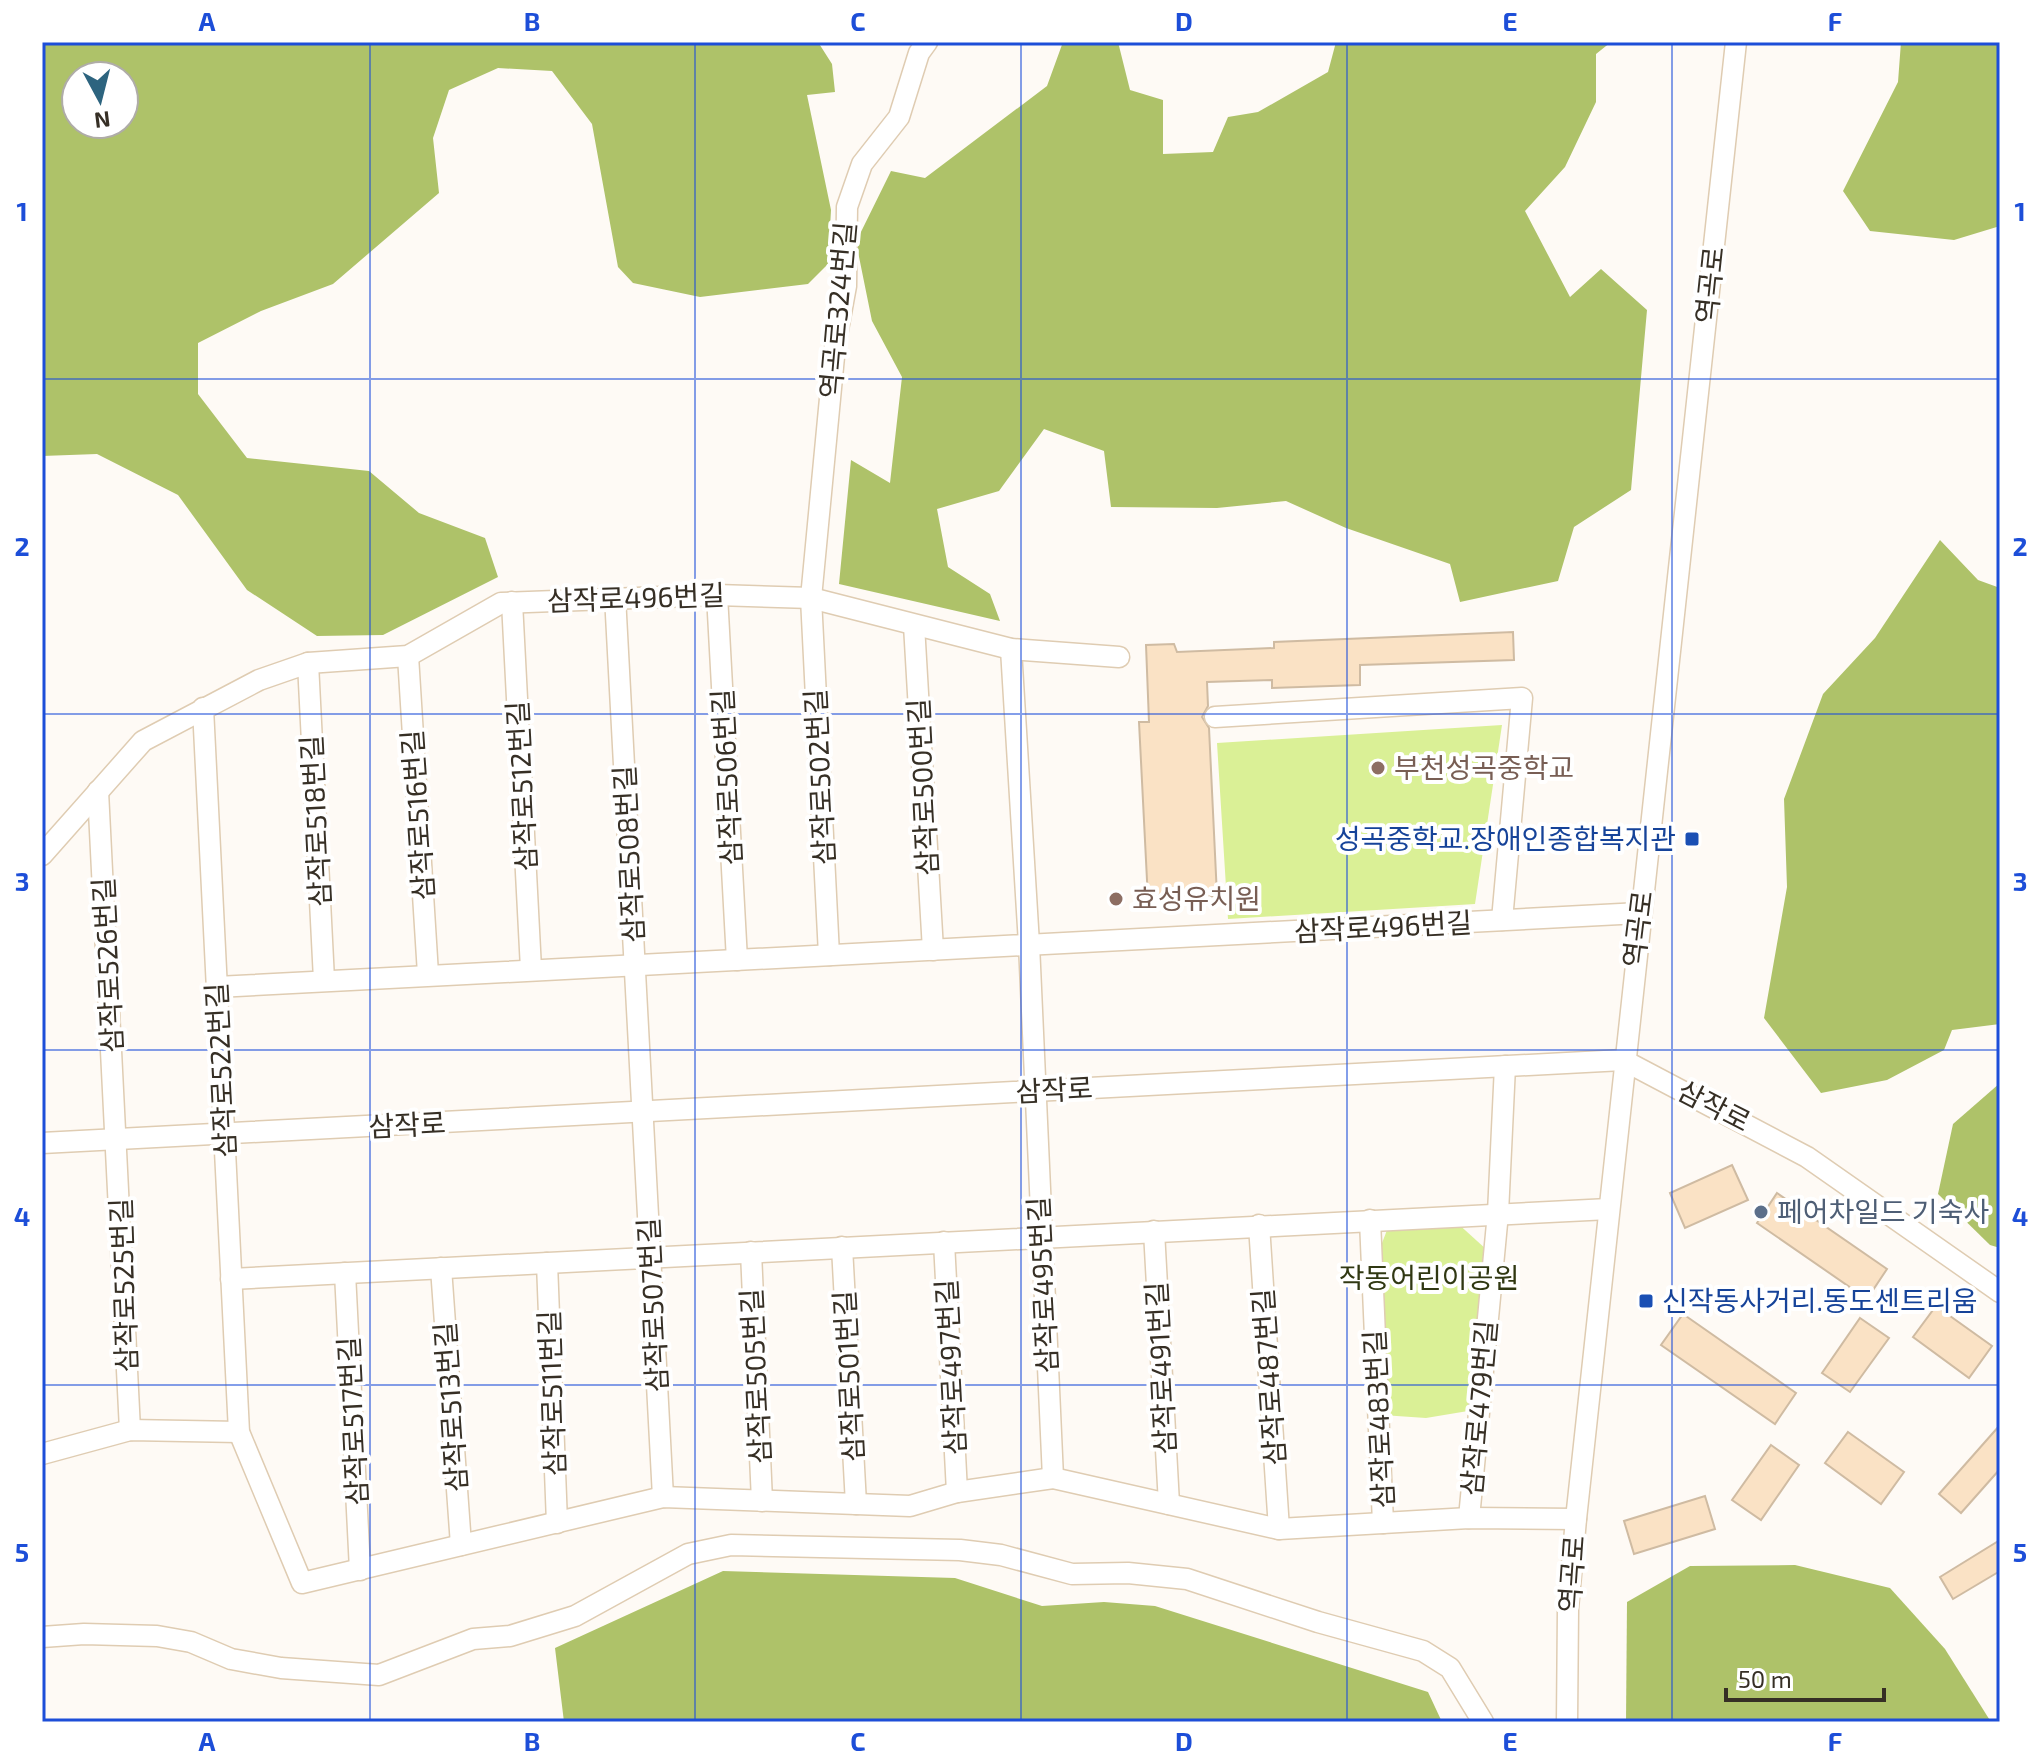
<svg xmlns="http://www.w3.org/2000/svg" width="2042" height="1764" viewBox="0 0 2042 1764" font-family="'Exo 2','Noto Sans KR',sans-serif">
	<style>
		.green { fill: #daf096 }
		.forest { fill: #aec269; fill-rule: evenodd }
		.building { fill: #fae2c5; stroke: #cfbba2; stroke-width: 2 }
		.lines { fill: none; stroke-linecap: round; stroke-linejoin: round }
		.minor-casing { stroke: #dfccb2; stroke-width: 23 }
		.minor { stroke: #fff; stroke-width: 20 }
		.grid { fill: none; stroke: #1d4ed8; stroke-width: 2; stroke-opacity: 0.55 }
		.education-dot { fill: #8d6e63; stroke: #fff; stroke-width: 3 }
		.transit-dot { fill: #1a4fb4; stroke: #fff; stroke-width: 3 }
		.service-dot { fill: #5c6f8a; stroke: #fff; stroke-width: 3 }
		.labels { text-anchor: middle; stroke-width: 8; stroke-linejoin: round; paint-order: stroke }
		.street-label { font-size: 28px; fill: #362f25; stroke: #fff }
		.education-label { font-size: 28px; fill: #785e54; stroke: #fff; text-anchor: start }
		.transit-label { font-size: 28px; fill: #164399; stroke: #fff; text-anchor: end }
		.service-label { font-size: 28px; fill: #4e5e75; stroke: #fff; text-anchor: start }
		.park-label { font-size: 28px; fill: #303812; stroke: #fff }
		.neatline { fill: none; stroke: #1d4ed8; stroke-width: 3 }
		.grid-label { font-size: 26px; text-anchor: middle; font-weight: bold; fill: #1d4ed8 }
	</style>
	<rect width="100%" height="100%" fill="#fefaf5"/>
	<g class="green">
		<path d="M 1502,725 L 1475,904 L 1228,919 L 1217,743 Z"/>
		<path d="M 1455,1221 L 1487,1250 L 1468,1411 L 1426,1418 L 1382,1415 L 1375,1261 L 1389,1225 Z"/>
	</g>
	<g class="forest">
		<path d="M 42,42 L 818,42 L 832,64 L 835,92 L 807,95 L 831,210 L 828,264 L 808,284 L 700,297 L 633,283 L 618,267 L 592,124 L 552,71 L 498,68 L 449,90 L 433,138 L 439,193 L 333,284 L 261,311 L 198,343 L 198,394 L 247,458 L 369,471 L 419,513 L 485,538 L 498,577 L 383,635 L 317,636 L 247,590 L 178,495 L 97,454 L 42,456 ZM 124,76 L 124,124 L 76,124 L 76,76 Z"/>
		<path d="M 1063,42 L 1118,42 L 1130,90 L 1163,100 L 1163,154 L 1213,152 L 1228,117 L 1258,112 L 1328,72 L 1336,42 L 1611,42 L 1596,54 L 1596,102 L 1565,167 L 1525,211 L 1570,297 L 1601,269 L 1647,310 L 1631,490 L 1574,527 L 1558,581 L 1460,602 L 1450,564 L 1346,528 L 1286,501 L 1217,508 L 1111,507 L 1104,451 L 1044,429 L 999,491 L 937,509 L 948,567 L 990,594 L 1000,621 L 839,584 L 851,460 L 890,483 L 902,377 L 872,321 L 856,242 L 891,171 L 925,178 L 1047,86 Z"/>
		<path d="M 1901,42 L 2000,42 L 2000,226 L 1954,240 L 1870,231 L 1843,191 L 1898,82 Z"/>
		<path d="M 1940,540 L 1978,580 L 2000,588 L 2000,1024 L 1952,1030 L 1944,1050 L 1887,1080 L 1821,1093 L 1764,1018 L 1787,887 L 1784,799 L 1823,694 L 1875,638 Z"/>
		<path d="M 2000,1083 L 2000,1248 L 1990,1245 L 1938,1194 L 1953,1124 Z"/>
		<path d="M 1795,1565 L 1890,1588 L 1945,1649 L 1991,1722 L 1626,1722 L 1627,1602 L 1690,1566 Z"/>
		<path d="M 723,1571 L 955,1578 L 1042,1606 L 1104,1602 L 1155,1606 L 1428,1692 L 1442,1722 L 564,1722 L 555,1648 Z"/>
	</g>
	<g class="building">
		<path d="M 1513,632 L 1514,660 L 1360,665 L 1360,685 L 1272,688 L 1272,680 L 1207,682 L 1208,706 L 1202,717 L 1209,728 L 1217,896 L 1148,900 L 1139,722 L 1149,722 L 1146,645 L 1174,644 L 1177,652 L 1274,648 L 1274,642 Z"/>
		<path d="M 1732,1165 L 1748,1200 L 1685,1228 L 1670,1193 Z"/>
		<path d="M 1777,1193 L 1887,1269 L 1867,1299 L 1757,1223 Z"/>
		<path d="M 1936,1306 L 1992,1346 L 1969,1378 L 1913,1337 Z"/>
		<path d="M 1683,1314 L 1796,1393 L 1775,1424 L 1661,1345 Z"/>
		<path d="M 1860,1318 L 1889,1338 L 1850,1392 L 1822,1373 Z"/>
		<path d="M 2000,1425 L 2000,1469 L 1961,1513 L 1939,1494 Z"/>
		<path d="M 1848,1432 L 1904,1472 L 1881,1504 L 1825,1463 Z"/>
		<path d="M 1771,1445 L 1799,1465 L 1761,1520 L 1732,1500 Z"/>
		<path d="M 1705,1496 L 1715,1529 L 1634,1554 L 1624,1521 Z"/>
		<path d="M 2000,1540 L 2000,1571 L 1953,1599 L 1940,1577 Z"/>
	</g>
	<g class="lines">
		<defs>
			<g id="minor">
				<path d="M 717,595 L 737,960"/>
				<path d="M 615,596 L 663,1497"/>
				<path d="M 512,602 L 531,969"/>
				<path d="M 914,625 L 933,950"/>
				<path d="M 1011,649 L 1029,944 L 1053,1478"/>
				<path d="M 408,656 L 428,974"/>
				<path d="M 308,663 L 324,980"/>
				<path d="M 203,708 L 239,1432 L 302,1583 L 663,1497 L 910,1506 L 957,1492 L 1053,1478 L 1279,1529 L 1469,1518 L 1576,1519"/>
				<path d="M 1215,717 L 1522,698 L 1502,920"/>
				<path d="M 98,791 L 130,1430"/>
				<path d="M 42,855 L 143,741 L 259,680 L 308,663 L 408,656 L 501,603 L 717,595 L 811,598 L 1011,649 L 1119,657"/>
				<path d="M 829,955 L 811,598 L 835,346 L 846,286 L 847,207 L 862,164 L 899,117 L 919,53 L 927,42"/>
				<path d="M 217,987 L 1640,913"/>
				<path d="M 42,1143 L 1623,1060 L 1807,1157 L 2000,1292"/>
				<path d="M 1370,1220 L 1383,1523"/>
				<path d="M 1259,1225 L 1279,1529"/>
				<path d="M 1154,1231 L 1169,1504"/>
				<path d="M 944,1242 L 957,1492"/>
				<path d="M 842,1247 L 856,1504"/>
				<path d="M 751,1252 L 762,1501"/>
				<path d="M 547,1263 L 557,1523"/>
				<path d="M 441,1268 L 461,1545"/>
				<path d="M 345,1273 L 360,1570"/>
				<path d="M 231,1279 L 1609,1209"/>
				<path d="M 42,1454 L 130,1430 L 239,1432"/>
				<path d="M 1469,1518 L 1498,1213 L 1505,1066"/>
				<path d="M 42,1637 L 84,1634 L 157,1636 L 191,1642 L 231,1659 L 281,1668 L 379,1675 L 473,1639 L 510,1636 L 575,1616 L 688,1554 L 731,1545 L 960,1550 L 1001,1555 L 1072,1574 L 1128,1573 L 1187,1579 L 1318,1622 L 1423,1651 L 1450,1668 L 1483,1722"/>
				<path d="M 1567,1722 L 1568,1609 L 1576,1519 L 1736,42"/>
			</g>
		</defs>
		<use href="#minor" class="minor-casing"/>
		<use href="#minor" class="minor"/>
	</g>
	<path class="grid" d="M 370,42 L 370,1722M 695,42 L 695,1722M 1021,42 L 1021,1722M 1347,42 L 1347,1722M 1672,42 L 1672,1722M 42,379 L 2000,379M 42,714 L 2000,714M 42,1050 L 2000,1050M 42,1385 L 2000,1385"/>
	<g class="education-dot">
		<circle cx="1378" cy="768" r="8"/>
		<circle cx="1116" cy="899" r="8"/>
	</g>
	<g class="transit-dot">
		<rect x="1684" y="831" width="16" height="16" rx="4"/>
		<rect x="1638" y="1293" width="16" height="16" rx="4"/>
	</g>
	<circle class="service-dot" cx="1761" cy="1212" r="8"/>
	<g class="labels">
		<g class="street-label">
			<text transform="translate(1710 285) rotate(-84)" y="10">역곡로</text>
			<text transform="translate(838 310) rotate(-85)" y="10">역곡로324번길</text>
			<text transform="translate(636 598) rotate(-2)" y="10">삼작로496번길</text>
			<text transform="translate(727 777) rotate(-93)" y="10">삼작로506번길</text>
			<text transform="translate(820 777) rotate(-93)" y="10">삼작로502번길</text>
			<text transform="translate(522 786) rotate(-93)" y="10">삼작로512번길</text>
			<text transform="translate(923 787) rotate(-93)" y="10">삼작로500번길</text>
			<text transform="translate(418 815) rotate(-94)" y="10">삼작로516번길</text>
			<text transform="translate(316 821) rotate(-93)" y="10">삼작로518번길</text>
			<text transform="translate(629 854) rotate(-93)" y="10">삼작로508번길</text>
			<text transform="translate(1383 927) rotate(-3)" y="10">삼작로496번길</text>
			<text transform="translate(1638 929) rotate(-83)" y="10">역곡로</text>
			<text transform="translate(108 965) rotate(-93)" y="10">삼작로526번길</text>
			<text transform="translate(221 1070) rotate(-93)" y="10">삼작로522번길</text>
			<text transform="translate(1054 1090) rotate(-3)" y="10">삼작로</text>
			<text transform="translate(1714 1106) rotate(27)" y="10">삼작로</text>
			<text transform="translate(407 1125) rotate(-3)" y="10">삼작로</text>
			<text transform="translate(124 1285) rotate(-92)" y="10">삼작로525번길</text>
			<text transform="translate(1043 1285) rotate(-93)" y="10">삼작로495번길</text>
			<text transform="translate(653 1305) rotate(-93)" y="10">삼작로507번길</text>
			<text transform="translate(951 1367) rotate(-93)" y="10">삼작로497번길</text>
			<text transform="translate(1161 1368) rotate(-93)" y="10">삼작로491번길</text>
			<text transform="translate(756 1376) rotate(-93)" y="10">삼작로505번길</text>
			<text transform="translate(849 1376) rotate(-93)" y="10">삼작로501번길</text>
			<text transform="translate(1269 1377) rotate(-94)" y="10">삼작로487번길</text>
			<text transform="translate(552 1393) rotate(-92)" y="10">삼작로511번길</text>
			<text transform="translate(451 1407) rotate(-94)" y="10">삼작로513번길</text>
			<text transform="translate(1479 1408) rotate(-85)" y="10">삼작로479번길</text>
			<text transform="translate(1379 1419) rotate(-93)" y="10">삼작로483번길</text>
			<text transform="translate(353 1421) rotate(-93)" y="10">삼작로517번길</text>
			<text transform="translate(1572 1574) rotate(-86)" y="10">역곡로</text>
		</g>
		<g class="education-label">
			<text x="1394" y="778">부천성곡중학교</text>
			<text x="1132" y="909">효성유치원</text>
		</g>
		<g class="transit-label">
			<text x="1676" y="849">성곡중학교.장애인종합복지관</text>
			<text x="1662" y="1311" text-anchor="start">신작동사거리.동도센트리움</text>
		</g>
		<g class="service-label">
			<text x="1777" y="1222">페어차일드 기숙사</text>
		</g>
		<g class="park-label">
			<text x="1429" y="1288">작동어린이공원</text>
		</g>
	</g>
	<rect width="2042" height="1764" fill="none" stroke="#ffffff" stroke-width="88"/>
	<g transform="translate(100 100) rotate(173)"><circle r="38" fill="#ffffff" stroke="#afaca8" stroke-width="2"/>
	<path d="M0-6L14 30L0 20L-14 30Z" fill="#2d647f"/>
	<text y="-12" font-size="22" font-weight="bold" text-anchor="middle" fill="#362f25">N</text>
	</g>
	<path d="M1726 1688v12h158v-12" fill="none" stroke="#362f25" stroke-width="4"/>
	<text x="1738" y="1688" font-size="24" fill="#362f25" stroke="#ffffff" stroke-width="6" paint-order="stroke">50 m</text>
	<rect x="44" y="44" width="1954" height="1676" class="neatline"/>
	<g class="grid-label">
		<text x="207" y="31">A</text>
		<text x="532" y="31">B</text>
		<text x="858" y="31">C</text>
		<text x="1184" y="31">D</text>
		<text x="1510" y="31">E</text>
		<text x="1835" y="31">F</text>
		<text x="22" y="221">1</text>
		<text x="2020" y="221">1</text>
		<text x="22" y="556">2</text>
		<text x="2020" y="556">2</text>
		<text x="22" y="891">3</text>
		<text x="2020" y="891">3</text>
		<text x="22" y="1226">4</text>
		<text x="2020" y="1226">4</text>
		<text x="22" y="1562">5</text>
		<text x="2020" y="1562">5</text>
		<text x="207" y="1751">A</text>
		<text x="532" y="1751">B</text>
		<text x="858" y="1751">C</text>
		<text x="1184" y="1751">D</text>
		<text x="1510" y="1751">E</text>
		<text x="1835" y="1751">F</text>
	</g>
</svg>
